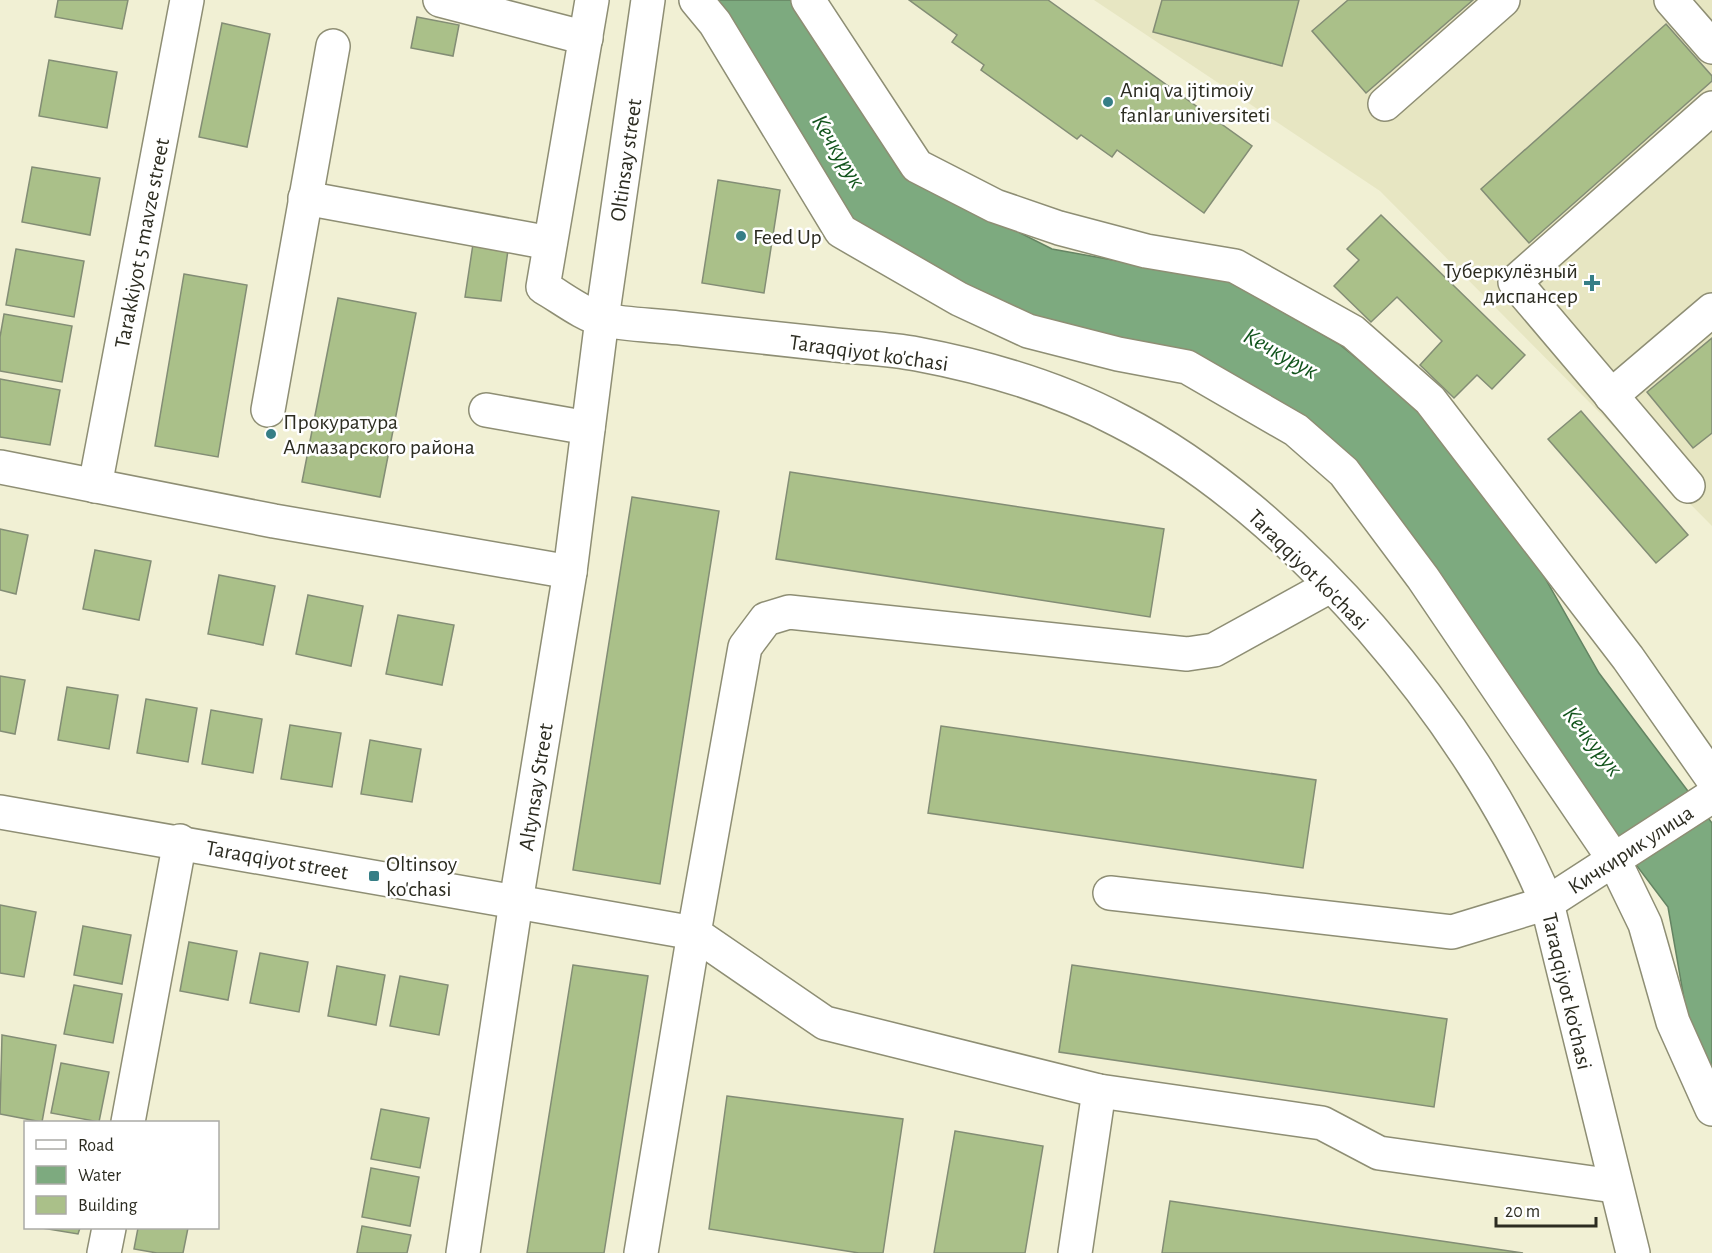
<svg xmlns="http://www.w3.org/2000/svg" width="1712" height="1253" viewBox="0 0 1712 1253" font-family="'Alegreya Sans',sans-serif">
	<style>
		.built { fill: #e7e6c2 }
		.water { fill: #7daa7f; stroke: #658463; stroke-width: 1.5 }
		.building { fill: #aac089; stroke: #838d75; stroke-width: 1.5 }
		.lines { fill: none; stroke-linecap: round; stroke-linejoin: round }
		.minor-casing { stroke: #8e8e74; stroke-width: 36 }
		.minor { stroke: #fff; stroke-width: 33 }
		.poi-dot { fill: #367e86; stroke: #fff; stroke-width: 2 }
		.labels { text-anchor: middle; stroke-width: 5; stroke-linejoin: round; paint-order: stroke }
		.poi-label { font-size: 22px; fill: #2c2c21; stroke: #fff; text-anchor: start }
		.street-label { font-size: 22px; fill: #2c2c21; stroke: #fff }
		.water-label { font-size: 24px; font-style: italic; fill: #12541c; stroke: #fff }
	</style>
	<rect width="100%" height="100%" fill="#f1f0d4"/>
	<path class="built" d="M 1094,0 L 1712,0 L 1712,526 L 1380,191 Z"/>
	<path class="water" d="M 716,0 L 794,0 L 901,173 L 1052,249 L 1229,281 L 1339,344 L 1413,404 L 1512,520 L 1599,673 L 1712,823 L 1712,1074 L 1687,1016 L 1668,907 L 1304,425 L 1030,320 L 848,227 Z"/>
	<g class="building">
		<path d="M 58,0 L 128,0 L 122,29 L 55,17 Z"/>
		<path d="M 909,0 L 1048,0 L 1252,146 L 1204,213 L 1117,150 L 1112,157 L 1081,135 L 1077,139 L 981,70 L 984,65 L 952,42 L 957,35 Z"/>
		<path d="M 1162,0 L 1299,0 L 1282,66 L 1153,32 Z"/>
		<path d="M 1348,0 L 1473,0 L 1366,93 L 1312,31 Z"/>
		<path d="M 417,17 L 459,25 L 453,56 L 411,48 Z"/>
		<path d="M 222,23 L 270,34 L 247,147 L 199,137 Z"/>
		<path d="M 1666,24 L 1712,76 L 1712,81 L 1529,243 L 1481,189 Z"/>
		<path d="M 49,60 L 117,72 L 107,128 L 39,116 Z"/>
		<path d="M 32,167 L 100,178 L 90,235 L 22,222 Z"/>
		<path d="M 718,180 L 780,190 L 764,293 L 702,283 Z"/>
		<path d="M 1381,215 L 1525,355 L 1492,389 L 1477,375 L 1454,398 L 1420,365 L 1442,341 L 1397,297 L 1371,322 L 1334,286 L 1359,260 L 1347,249 Z"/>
		<path d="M 473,244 L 508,250 L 501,301 L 465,297 Z"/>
		<path d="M 16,249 L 84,261 L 74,317 L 6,305 Z"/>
		<path d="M 184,274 L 247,285 L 218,457 L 155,446 Z"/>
		<path d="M 338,298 L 416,313 L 380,497 L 302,482 Z"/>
		<path d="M 4,314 L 72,326 L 62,382 L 0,371 L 0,337 Z"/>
		<path d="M 1712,338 L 1712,433 L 1693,448 L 1647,392 Z"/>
		<path d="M 0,379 L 60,390 L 50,445 L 0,437 Z"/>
		<path d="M 1581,411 L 1688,535 L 1656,563 L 1548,439 Z"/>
		<path d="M 790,472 L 1164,529 L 1150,617 L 776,559 Z"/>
		<path d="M 632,497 L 719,511 L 660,884 L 573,870 Z"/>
		<path d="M 0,529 L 28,535 L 16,594 L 0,590 Z"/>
		<path d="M 95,550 L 151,561 L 139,620 L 83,609 Z"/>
		<path d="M 219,575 L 275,586 L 263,645 L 208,634 Z"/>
		<path d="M 308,595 L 363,606 L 351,666 L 296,654 Z"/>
		<path d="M 398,615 L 454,625 L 442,685 L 386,674 Z"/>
		<path d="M 0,676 L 25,680 L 15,734 L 0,731 Z"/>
		<path d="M 67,687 L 118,695 L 109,749 L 58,740 Z"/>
		<path d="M 146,699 L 197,708 L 188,762 L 137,753 Z"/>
		<path d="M 211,710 L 262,719 L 253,773 L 202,764 Z"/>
		<path d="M 290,725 L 341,733 L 332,787 L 281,779 Z"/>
		<path d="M 941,726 L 1316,780 L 1303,868 L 928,813 Z"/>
		<path d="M 370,740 L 421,749 L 412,802 L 361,794 Z"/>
		<path d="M 0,905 L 36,912 L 24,977 L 0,973 Z"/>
		<path d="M 83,926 L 131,935 L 122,984 L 74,975 Z"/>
		<path d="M 189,942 L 237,951 L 228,1000 L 180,991 Z"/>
		<path d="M 260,953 L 308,962 L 299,1012 L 250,1003 Z"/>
		<path d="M 573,965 L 648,976 L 604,1253 L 527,1253 Z"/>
		<path d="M 1072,965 L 1447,1019 L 1434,1107 L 1059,1052 Z"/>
		<path d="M 337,966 L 385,975 L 376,1025 L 328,1016 Z"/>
		<path d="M 400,976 L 448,985 L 439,1035 L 390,1026 Z"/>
		<path d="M 74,985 L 122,994 L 113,1043 L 64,1034 Z"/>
		<path d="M 2,1035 L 56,1045 L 42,1122 L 0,1114 Z"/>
		<path d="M 61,1063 L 109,1072 L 99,1122 L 51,1113 Z"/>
		<path d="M 727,1096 L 903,1119 L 883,1253 L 859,1253 L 709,1229 Z"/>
		<path d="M 381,1109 L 429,1118 L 420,1168 L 371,1159 Z"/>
		<path d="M 955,1131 L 1043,1146 L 1025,1253 L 934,1253 Z"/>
		<path d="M 371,1168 L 419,1177 L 410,1226 L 362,1217 Z"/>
		<path d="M 1170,1201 L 1523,1253 L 1162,1253 Z"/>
		<path d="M 362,1226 L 411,1235 L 407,1253 L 357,1253 Z"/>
		<path d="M 42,1228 L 80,1228 L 78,1234 Z"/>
		<path d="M 138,1228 L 188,1228 L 183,1253 L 157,1253 L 134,1249 Z"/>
	</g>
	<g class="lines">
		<defs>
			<g id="minor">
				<path d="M 440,0 L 586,38"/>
				<path d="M 592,0 L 543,287 C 561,297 583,315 604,320 C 628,325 655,325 679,328 C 731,334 783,339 836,345 C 863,348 890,349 917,354 C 986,367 1058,388 1120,421 C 1294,510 1473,724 1547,903 L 1633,1253"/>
				<path d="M 696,0 L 715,23 L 841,231 L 959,299 L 1028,331 L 1118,354 L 1187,367 L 1296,430 L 1344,472 L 1423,578 L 1613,858 L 1645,924 L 1673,1022 L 1712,1109"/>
				<path d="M 808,0 L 917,166 L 995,206 L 1059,228 L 1146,251 L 1235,266 L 1353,332 L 1430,400 L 1628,658 L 1712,778"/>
				<path d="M 1671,0 L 1712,47"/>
				<path d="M 1385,104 L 1503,0"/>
				<path d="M 305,198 L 550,243"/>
				<path d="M 1611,396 L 1712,310"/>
				<path d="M 268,410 L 333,46"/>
				<path d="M 486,410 L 588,428"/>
				<path d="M 0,467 L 274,521 L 570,572"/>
				<path d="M 95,486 L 187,0"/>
				<path d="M 1688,486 L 1515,282 L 1712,108"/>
				<path d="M 0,812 L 694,933 L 745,647 L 766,619 L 789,612 L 1187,654 L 1214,650 L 1330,586"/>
				<path d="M 1110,893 L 1452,932 L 1547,903 L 1712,796"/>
				<path d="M 128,1122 L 180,841"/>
				<path d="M 104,1253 L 109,1228"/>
				<path d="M 463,1253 L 516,902 L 570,572 L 602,319 L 648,0"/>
				<path d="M 641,1253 L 694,933 L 825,1023 L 1099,1091 L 1322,1123 L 1379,1153 L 1614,1186"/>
				<path d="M 1075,1253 L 1099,1091"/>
			</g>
		</defs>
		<use href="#minor" class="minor-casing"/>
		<use href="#minor" class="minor"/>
	</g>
	<g class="poi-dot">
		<circle cx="1108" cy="102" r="6"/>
		<circle cx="741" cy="236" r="6"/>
		<path d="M1589 274h6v6h6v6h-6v6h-6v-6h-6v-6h6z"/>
		<circle cx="271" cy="434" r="6"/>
		<rect x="368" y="870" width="12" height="12" rx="3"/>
	</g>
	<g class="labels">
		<g class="poi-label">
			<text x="1120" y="97">Aniq va ijtimoiy<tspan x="1120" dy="25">fanlar universiteti</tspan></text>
			<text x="753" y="244">Feed Up</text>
			<text x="1578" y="278" text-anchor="end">Туберкулёзный<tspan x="1578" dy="25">диспансер</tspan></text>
			<text x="283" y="429">Прокуратура<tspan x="283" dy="25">Алмазарского района</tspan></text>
			<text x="386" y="871">Oltinsoy<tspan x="386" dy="25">ko'chasi</tspan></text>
		</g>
		<g class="street-label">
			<text transform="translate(625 160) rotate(-82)" y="8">Oltinsay street</text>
			<text transform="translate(141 243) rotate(-79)" y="8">Tarakkiyot 5 mavze street</text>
			<text transform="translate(869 352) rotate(8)" y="8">Taraqqiyot ko'chasi</text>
			<text transform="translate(1309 569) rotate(45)" y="8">Taraqqiyot ko'chasi</text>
			<text transform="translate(535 787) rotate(-81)" y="8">Altynsay Street</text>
			<text transform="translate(1630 849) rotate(-33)" y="8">Кичкирик улица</text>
			<text transform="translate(277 859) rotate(10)" y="8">Taraqqiyot street</text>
			<text transform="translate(1568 991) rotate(77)" y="8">Taraqqiyot ko'chasi</text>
		</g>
		<g class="water-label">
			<text transform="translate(839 151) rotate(59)" y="8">Кечкурук</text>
			<text transform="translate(1281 353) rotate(29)" y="8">Кечкурук</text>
			<text transform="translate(1593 741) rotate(52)" y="8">Кечкурук</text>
		</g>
	</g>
	<rect x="24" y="1121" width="195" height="108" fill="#ffffff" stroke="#ababa6" stroke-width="1.5"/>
	<rect x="36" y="1140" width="30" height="9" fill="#ffffff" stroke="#ababa6" stroke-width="1.5"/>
	<text x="78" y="1151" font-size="18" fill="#2c2c21">Road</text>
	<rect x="36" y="1166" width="30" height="18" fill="#7daa7f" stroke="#ababa6" stroke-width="1.5"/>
	<text x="78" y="1181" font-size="18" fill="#2c2c21">Water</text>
	<rect x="36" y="1196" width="30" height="18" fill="#aac089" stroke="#ababa6" stroke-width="1.5"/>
	<text x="78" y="1211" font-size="18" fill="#2c2c21">Building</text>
	<path d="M1496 1217v9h100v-9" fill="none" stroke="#2c2c21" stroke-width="3"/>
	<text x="1505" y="1217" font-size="18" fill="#2c2c21" stroke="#ffffff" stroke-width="4.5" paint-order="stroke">20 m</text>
</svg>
